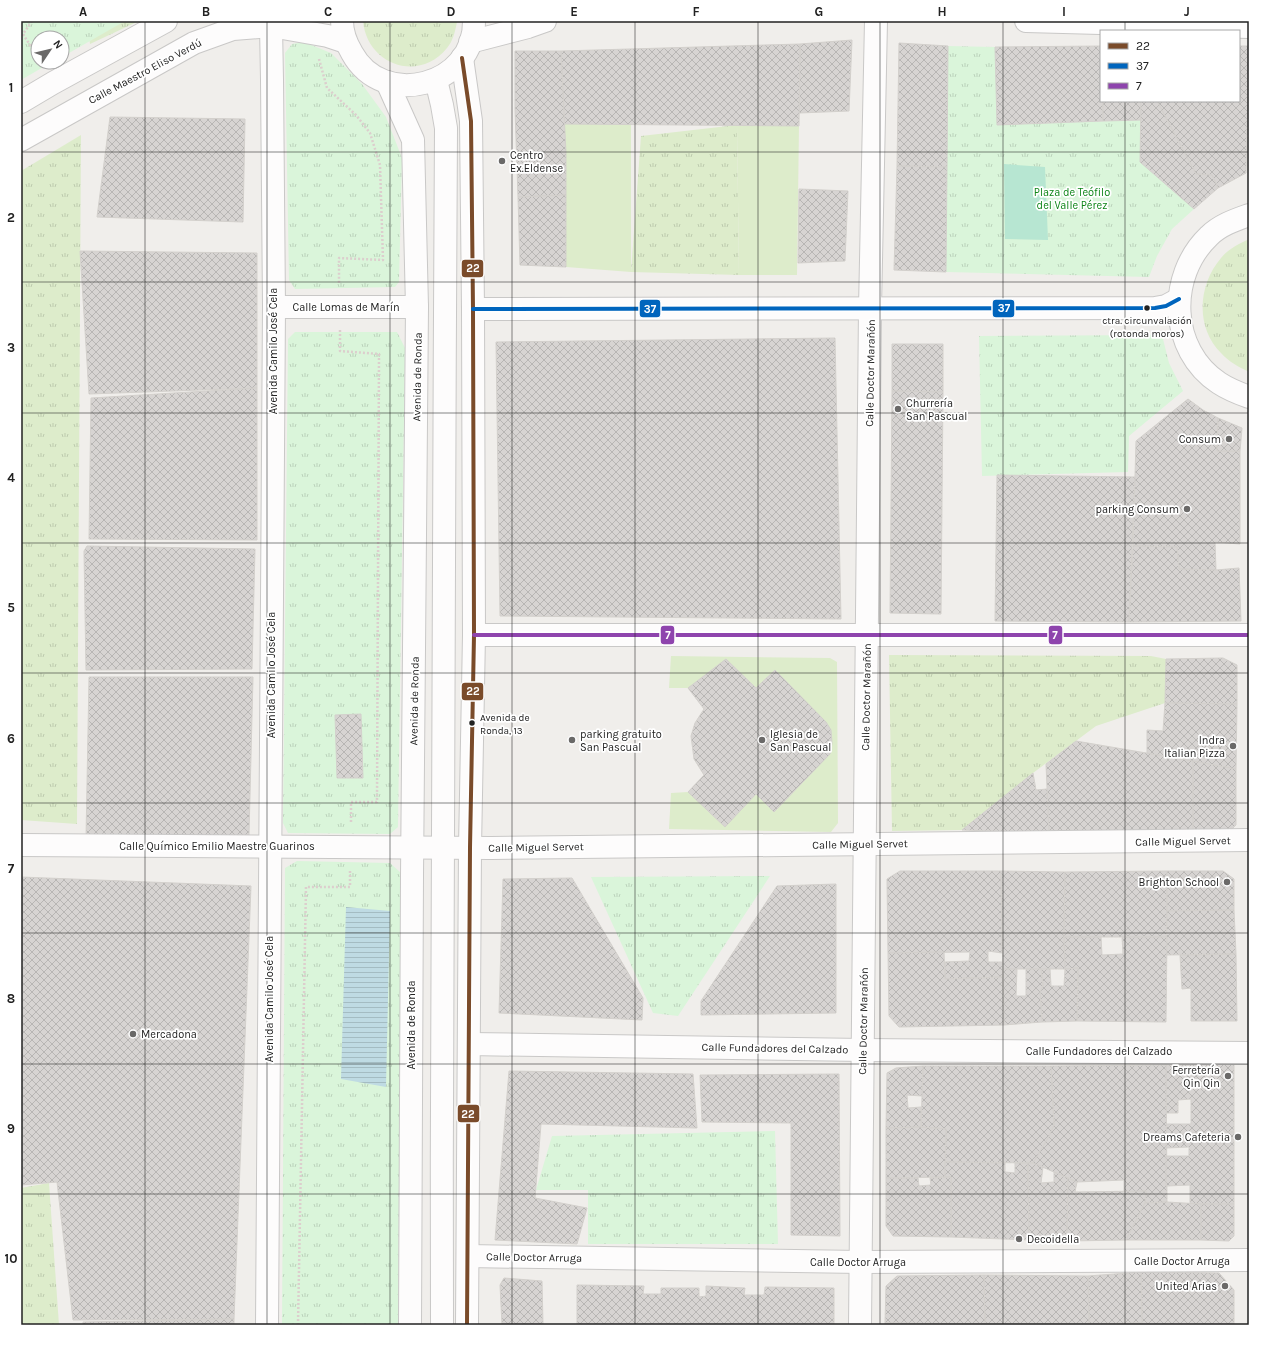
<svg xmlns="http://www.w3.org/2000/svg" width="1270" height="1346" viewBox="0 0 1270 1346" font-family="Karla,sans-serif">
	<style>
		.grass { fill: url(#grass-tufts) }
		.park { fill: url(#park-tufts) }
		.garden { fill: #ddeccb }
		.pitch { fill: #b7e6d2 }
		.water { fill: url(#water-rules) }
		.building { fill: url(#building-cross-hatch); stroke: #d3d0cc }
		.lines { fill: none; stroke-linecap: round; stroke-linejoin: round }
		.minor-casing { stroke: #c9c8c7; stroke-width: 24 }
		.path { stroke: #dccecd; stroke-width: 2.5; stroke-dasharray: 2 2; stroke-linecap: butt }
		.minor { stroke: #fdfcfc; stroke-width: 22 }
		.bus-1-casing { stroke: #fff; stroke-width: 7 }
		.bus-2-casing { stroke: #fff; stroke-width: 7 }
		.bus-3-casing { stroke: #fff; stroke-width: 7 }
		.bus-1 { stroke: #7a4b2a; stroke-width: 4 }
		.bus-2 { stroke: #0065bd; stroke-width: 4 }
		.bus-3 { stroke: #8e44ad; stroke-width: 4 }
		.grid { fill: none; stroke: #222; stroke-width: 1; stroke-opacity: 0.55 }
		.poi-dot { fill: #6a6968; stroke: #fff; stroke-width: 1.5 }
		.bus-dot { fill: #222; stroke: #fff; stroke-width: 1.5 }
		.labels { text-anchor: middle; stroke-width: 3.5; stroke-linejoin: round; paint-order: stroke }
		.bus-label { font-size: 10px; fill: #222; stroke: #fff }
		.street-label { font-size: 11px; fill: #222; stroke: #fff }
		.poi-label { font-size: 11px; fill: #222; stroke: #fff; text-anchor: end }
		.park-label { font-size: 11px; fill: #0c8416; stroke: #fff }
		.line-badge { stroke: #fff; stroke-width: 1.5 }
		.badge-label { font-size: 11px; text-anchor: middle; font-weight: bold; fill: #fff }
		.neatline { fill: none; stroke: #222; stroke-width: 1.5 }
		.grid-label { font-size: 13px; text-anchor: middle; font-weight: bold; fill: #222 }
	</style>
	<defs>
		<pattern id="grass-tufts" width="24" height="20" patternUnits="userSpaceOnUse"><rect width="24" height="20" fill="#ddeccb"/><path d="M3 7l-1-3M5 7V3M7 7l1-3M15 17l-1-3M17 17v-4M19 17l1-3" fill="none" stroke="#bdcaae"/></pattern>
		<pattern id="park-tufts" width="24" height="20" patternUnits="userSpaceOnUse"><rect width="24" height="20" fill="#daf5da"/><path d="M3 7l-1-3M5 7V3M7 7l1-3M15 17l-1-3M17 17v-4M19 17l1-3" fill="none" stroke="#bbd2bb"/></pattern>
		<pattern id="water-rules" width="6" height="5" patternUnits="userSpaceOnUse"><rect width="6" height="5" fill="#bfdbe3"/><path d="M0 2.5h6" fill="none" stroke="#a4bcc2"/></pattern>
		<pattern id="building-cross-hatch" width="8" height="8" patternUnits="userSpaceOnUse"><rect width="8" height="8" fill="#d7d4d2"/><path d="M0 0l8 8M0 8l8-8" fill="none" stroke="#b8b6b4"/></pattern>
	</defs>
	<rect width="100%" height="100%" fill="#f0eeeb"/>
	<g class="grass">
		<path d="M 102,21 L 139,21 L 90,44 L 88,28 Z"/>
		<path d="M 363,21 L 456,21 L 457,22 C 455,32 453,41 447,48 C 419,83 367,65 363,21 Z"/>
		<path d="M 737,125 L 739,275 L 631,272 L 641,136 Z"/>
		<path d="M 81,135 L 77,824 L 21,820 L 21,171 Z"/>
		<path d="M 1249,239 L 1249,372 C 1239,367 1229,362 1221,353 C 1195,327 1198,285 1221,258 C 1228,249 1239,244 1249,239 Z"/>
		<path d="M 889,655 L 1151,656 L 1166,659 L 1165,703 L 1096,726 L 1033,773 L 962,830 L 892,831 Z"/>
		<path d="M 49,1183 L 59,1325 L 21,1325 L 21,1188 Z"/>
	</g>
	<g class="park">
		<path d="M 21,21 L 125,21 L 62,57 L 62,38 L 38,38 L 38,62 L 52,62 L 21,80 Z"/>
		<path d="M 304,42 L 331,53 L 362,84 L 386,117 L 402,158 L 399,282 L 395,287 L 295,289 L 289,280 L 285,53 L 292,44 Z"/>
		<path d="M 948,46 L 995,47 L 998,125 L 1141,120 L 1140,162 L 1194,209 L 1172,229 L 1157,256 L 1149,277 L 946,272 Z"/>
		<path d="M 295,332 L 397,332 L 405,348 L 398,827 L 390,834 L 288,833 L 283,823 L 288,339 Z"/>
		<path d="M 1162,335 L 1169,363 L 1183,391 L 1129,436 L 1128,472 L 982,476 L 979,336 Z"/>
		<path d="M 297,861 L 390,863 L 401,873 L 398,1325 L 282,1325 L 285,868 Z"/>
		<path d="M 770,876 L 678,1016 L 653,1013 L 591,877 Z"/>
		<path d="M 775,1131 L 778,1244 L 588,1244 L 588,1190 L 536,1190 L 552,1136 Z"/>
	</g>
	<g class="garden">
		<path d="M 564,124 L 631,124 L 631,272 L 566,267 Z"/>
		<path d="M 737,125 L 799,126 L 797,275 L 739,275 Z"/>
		<path d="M 671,656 L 830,658 L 837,662 L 838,823 L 831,832 L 669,829 L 671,793 L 688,792 L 725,827 L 756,794 L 774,812 L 830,754 C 833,741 833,734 826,722 L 775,670 L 756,688 L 726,659 L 688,688 L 669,688 Z"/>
	</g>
	<path class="pitch" d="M 1004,164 L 1045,167 L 1048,240 L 1005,239 Z"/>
	<path class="water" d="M 346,907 L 390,911 L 386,1087 L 341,1079 Z"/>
	<g class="building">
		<path d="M 852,40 L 849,111 L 799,113 L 800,44 Z"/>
		<path d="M 899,43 L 948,46 L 947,167 L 897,166 Z"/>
		<path d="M 800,44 L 799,126 L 564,124 L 561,51 Z"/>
		<path d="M 1101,46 L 1101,101 L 1103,101 L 1103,121 L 997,125 L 995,47 Z"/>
		<path d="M 1239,46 L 1249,46 L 1246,173 L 1218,188 L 1212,175 L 1196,174 L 1157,101 L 1239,101 Z"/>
		<path d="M 515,51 L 561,51 L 566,153 L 566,195 L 518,197 L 515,109 Z"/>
		<path d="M 1103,101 L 1141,101 L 1141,120 L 1103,121 Z"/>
		<path d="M 1141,101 L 1157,101 L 1196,174 L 1212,175 L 1218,188 L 1194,209 L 1140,162 Z"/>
		<path d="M 110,117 L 245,119 L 243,222 L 97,217 Z"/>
		<path d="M 897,166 L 947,167 L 946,272 L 894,270 Z"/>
		<path d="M 799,189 L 848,191 L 845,261 L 798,263 Z"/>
		<path d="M 566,195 L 566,267 L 520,265 L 518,197 Z"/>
		<path d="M 80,251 L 257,253 L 257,388 L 89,394 Z"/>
		<path d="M 835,338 L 841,619 L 500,616 L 496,342 Z"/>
		<path d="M 892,344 L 943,344 L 943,392 L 892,391 Z"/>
		<path d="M 257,388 L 257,540 L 89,539 L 91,398 Z"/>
		<path d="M 892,391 L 943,392 L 941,614 L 890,613 Z"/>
		<path d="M 1188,399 L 1203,410 L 1218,418 L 1217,451 L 1240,451 L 1240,544 L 1215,542 L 1216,570 L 1179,569 L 1177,547 L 1133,546 L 1136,441 Z"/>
		<path d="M 1218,418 L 1242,428 L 1240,451 L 1217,451 Z"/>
		<path d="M 997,475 L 1135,477 L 1129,622 L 995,621 Z"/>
		<path d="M 87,546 L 255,549 L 252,669 L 86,670 L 84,551 Z"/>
		<path d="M 1133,546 L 1177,547 L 1179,569 L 1216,570 L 1239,568 L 1241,621 L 1129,622 Z"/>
		<path d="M 1223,658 L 1237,665 L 1237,704 L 1165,703 L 1166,659 Z"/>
		<path d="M 726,659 L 756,688 L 775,670 L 826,722 L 831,730 L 832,743 L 830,754 L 774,812 L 756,794 L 725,827 L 688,792 L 704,775 L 694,759 L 691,736 L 695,723 L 704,709 L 688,688 Z"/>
		<path d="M 89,677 L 253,677 L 249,835 L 86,838 Z"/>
		<path d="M 1165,703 L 1237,704 L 1236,769 L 1147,754 L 1147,730 L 1163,731 Z"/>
		<path d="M 361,714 L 363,778 L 337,778 L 335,715 Z"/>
		<path d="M 1076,741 L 1193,761 L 1193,835 L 1049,833 L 1046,764 Z"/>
		<path d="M 1193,761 L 1236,769 L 1236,825 L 1226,835 L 1193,835 Z"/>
		<path d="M 1033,773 L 1036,790 L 1047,789 L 1049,833 L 962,830 Z"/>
		<path d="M 900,871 L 1001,871 L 1002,953 L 988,951 L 988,962 L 1003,962 L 1003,977 L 945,979 L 945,962 L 969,961 L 970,952 L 888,953 L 887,879 Z"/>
		<path d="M 1001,871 L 1065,872 L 1065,969 L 1003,969 Z"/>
		<path d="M 1167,871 L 1167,937 L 1064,937 L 1065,872 Z"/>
		<path d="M 1167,871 L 1223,871 L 1234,879 L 1234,910 L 1167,911 Z"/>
		<path d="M 21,877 L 251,886 L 234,1319 L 73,1320 L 57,1182 L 21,1185 Z"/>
		<path d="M 572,878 L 643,998 L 642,1020 L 499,1013 L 503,879 Z"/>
		<path d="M 836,884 L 836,1013 L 701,1015 L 701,1001 L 777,886 Z"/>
		<path d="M 1234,910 L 1236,954 L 1166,955 L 1167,911 Z"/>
		<path d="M 1064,937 L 1101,937 L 1102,955 L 1123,954 L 1122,937 L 1167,937 L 1166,1022 L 1077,1021 L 1078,968 L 1065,969 Z"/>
		<path d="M 944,952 L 945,979 L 1003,977 L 1004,1025 L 899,1027 L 889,1016 L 888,953 Z"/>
		<path d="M 1236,954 L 1237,1021 L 1191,1021 L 1191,988 L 1182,989 L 1180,955 Z"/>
		<path d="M 1078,968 L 1077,1021 L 1042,1022 L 1040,992 L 1043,986 L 1041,969 L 1050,969 L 1051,986 L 1064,986 L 1065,969 Z"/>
		<path d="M 1003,969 L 1017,969 L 1016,996 L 1026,996 L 1026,969 L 1041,969 L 1043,986 L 1040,992 L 1042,1022 L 1004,1025 Z"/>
		<path d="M 1234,1064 L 1234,1132 L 1166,1134 L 1166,1124 L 1191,1124 L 1191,1099 L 1178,1100 L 1178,1113 L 1166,1113 L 1166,1065 Z"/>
		<path d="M 1166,1065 L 1167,1202 L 1145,1203 L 1146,1191 L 1124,1192 L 1124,1180 L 1077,1182 L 1033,1163 L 1048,1138 L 1054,1125 L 1051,1066 Z"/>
		<path d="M 923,1066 L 1051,1066 L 1054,1125 L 1048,1138 L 1033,1163 L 945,1162 L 946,1129 L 921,1127 Z"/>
		<path d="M 923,1066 L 922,1096 L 907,1095 L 908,1108 L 921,1107 L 921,1127 L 886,1128 L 887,1073 L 896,1068 Z"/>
		<path d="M 509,1071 L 693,1074 L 697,1128 L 541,1124 L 535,1198 L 587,1208 L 577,1244 L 495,1240 Z"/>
		<path d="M 839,1074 L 840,1236 L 791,1235 L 791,1123 L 702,1122 L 700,1075 Z"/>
		<path d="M 921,1127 L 946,1129 L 945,1177 L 886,1178 L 886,1128 Z"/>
		<path d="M 1234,1132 L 1234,1204 L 1190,1204 L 1190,1185 L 1166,1186 L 1166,1156 L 1189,1156 L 1189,1147 L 1166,1148 L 1166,1134 Z"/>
		<path d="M 945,1162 L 1005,1163 L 1005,1172 L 1015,1173 L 1015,1163 L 1028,1163 L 1029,1240 L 951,1237 L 951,1177 L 945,1177 Z"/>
		<path d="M 1028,1163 L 1033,1163 L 1043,1167 L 1041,1183 L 1054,1182 L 1054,1172 L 1068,1178 L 1067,1241 L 1029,1240 Z"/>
		<path d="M 951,1177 L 951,1237 L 893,1236 L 886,1226 L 886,1178 L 918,1178 L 919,1186 L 931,1185 L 930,1178 Z"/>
		<path d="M 1068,1178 L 1077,1182 L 1075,1192 L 1146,1191 L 1145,1203 L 1126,1240 L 1067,1241 Z"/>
		<path d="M 1167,1202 L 1201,1204 L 1201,1240 L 1126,1240 L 1145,1203 Z"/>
		<path d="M 1201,1204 L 1234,1204 L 1234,1236 L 1229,1241 L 1201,1240 Z"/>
		<path d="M 1141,1272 L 1219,1273 L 1234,1290 L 1234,1325 L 1142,1325 Z"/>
		<path d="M 1141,1272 L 1142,1323 L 1089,1324 L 1088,1276 Z"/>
		<path d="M 984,1275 L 1088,1276 L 1089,1324 L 985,1324 Z"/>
		<path d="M 984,1275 L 985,1324 L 885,1323 L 886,1286 L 897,1276 Z"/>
		<path d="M 504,1278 L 542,1281 L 543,1325 L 502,1325 L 500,1285 Z"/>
		<path d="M 577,1285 L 644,1286 L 643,1294 L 661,1294 L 661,1288 L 699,1288 L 699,1297 L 706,1296 L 706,1286 L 745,1288 L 744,1295 L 764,1295 L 765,1287 L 834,1288 L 834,1325 L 577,1325 Z"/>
		<path d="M 234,1319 L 234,1325 L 83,1325 L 83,1322 Z"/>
		<path d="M 885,1323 L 936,1324 L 936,1325 L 885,1325 Z"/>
		<path d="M 1142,1323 L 1142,1325 L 1089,1325 L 1089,1324 Z"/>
		<rect x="936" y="1324" width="18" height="1"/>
		<path d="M 966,1324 L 985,1324 L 966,1325 Z"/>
		<rect x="985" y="1324" width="52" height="1"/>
		<rect x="1037" y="1324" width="52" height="1"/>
	</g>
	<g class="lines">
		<defs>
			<g id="minor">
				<path d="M 342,21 C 342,32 346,43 352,53 C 383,110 475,86 474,21"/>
				<path d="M 1026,21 L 1249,27"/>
				<path d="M 470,42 L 528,27 L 545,21"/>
				<path d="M 462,58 L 471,121 L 473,309 L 474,635 L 470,848 L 467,1325"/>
				<path d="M 436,80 L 442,105 L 446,128 C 444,527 441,926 442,1325"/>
				<path d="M 387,82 L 413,140 L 417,307 L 412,876 L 410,1325"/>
				<path d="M 21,102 L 53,83 L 166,21"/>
				<path d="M 21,140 L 194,43 L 233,29 L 271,26 L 328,36 L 346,42"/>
				<path d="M 1249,215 C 1235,220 1220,225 1209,236 C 1167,276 1169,350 1219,383 C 1228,389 1238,393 1249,397"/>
				<path d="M 274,307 L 417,307"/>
				<path d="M 473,309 L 1155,308 L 1166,306 L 1179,299"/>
				<path d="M 474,635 L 1249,635"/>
				<path d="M 21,845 L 491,848 L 1249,840"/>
				<path d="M 469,1044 L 863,1050 L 1249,1053"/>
				<path d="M 468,1256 L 861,1262 L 1249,1260"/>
				<path d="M 267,1325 L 274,307 L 272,80 L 271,26"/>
				<path d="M 860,1325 L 870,308 L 876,21"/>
			</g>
		</defs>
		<use href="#minor" class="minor-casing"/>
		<g class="path">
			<path d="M 32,21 L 23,34 L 38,58"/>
			<path d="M 319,59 L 327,88 L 356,115 L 370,133 L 380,165 L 383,260 L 339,258 L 339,283"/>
			<path d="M 340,330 L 340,351 L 379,354 L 377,802 L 351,802 L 351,822"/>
			<path d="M 298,1325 L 306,887 L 350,887 L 350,871"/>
		</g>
		<use href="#minor" class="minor"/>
		<defs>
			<path id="bus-1" d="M 462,58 L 471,121 L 473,309 L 474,635 L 470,848 L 467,1325"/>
			<path id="bus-2" d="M 473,309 L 1155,308 L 1166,306 L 1179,299"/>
			<path id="bus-3" d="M 474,635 L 1249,635"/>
		</defs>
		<use href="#bus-1" class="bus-1-casing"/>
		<use href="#bus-2" class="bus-2-casing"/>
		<use href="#bus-3" class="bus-3-casing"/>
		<use href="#bus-1" class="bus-1"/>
		<use href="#bus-2" class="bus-2"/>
		<use href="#bus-3" class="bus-3"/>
	</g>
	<path class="grid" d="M 145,21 L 145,1325M 267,21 L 267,1325M 390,21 L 390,1325M 512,21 L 512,1325M 635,21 L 635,1325M 758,21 L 758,1325M 880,21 L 880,1325M 1003,21 L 1003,1325M 1125,21 L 1125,31M 1125,101 L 1125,1325M 21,152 L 1249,152M 21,282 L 1249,282M 21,413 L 1249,413M 21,543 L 1249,543M 21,673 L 1249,673M 21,803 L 1249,803M 21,933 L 1249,933M 21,1064 L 1249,1064M 21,1194 L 1249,1194"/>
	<g class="poi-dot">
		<circle cx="502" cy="161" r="4"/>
		<circle cx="898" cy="409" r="4"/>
		<circle cx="1229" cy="439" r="4"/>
		<circle cx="1187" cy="509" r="4"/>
		<circle cx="572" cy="740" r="4"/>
		<circle cx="762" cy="740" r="4"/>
		<circle cx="1233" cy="746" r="4"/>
		<circle cx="1227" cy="882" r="4"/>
		<circle cx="133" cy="1034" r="4"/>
		<circle cx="1228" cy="1076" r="4"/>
		<circle cx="1238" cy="1137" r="4"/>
		<circle cx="1019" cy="1239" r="4"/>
		<circle cx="1225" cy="1286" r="4"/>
	</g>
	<g class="bus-dot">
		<circle cx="1147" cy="308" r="3.5"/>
		<circle cx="472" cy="723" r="3.5"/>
	</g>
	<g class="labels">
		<g class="bus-label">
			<text x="1147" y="324">ctra. circunvalación<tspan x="1147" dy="13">(rotonda moros)</tspan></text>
			<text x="480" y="721" text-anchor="start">Avenida de<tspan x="480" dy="13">Ronda, 13</tspan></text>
		</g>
		<g class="street-label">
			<text transform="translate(145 71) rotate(-28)" y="4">Calle Maestro Eliso Verdú</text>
			<text x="346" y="311">Calle Lomas de Marín</text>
			<text transform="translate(273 351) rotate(-90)" y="4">Avenida Camilo José Cela</text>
			<text transform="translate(870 373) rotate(-89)" y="4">Calle Doctor Marañón</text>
			<text transform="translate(417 377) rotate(-89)" y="4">Avenida de Ronda</text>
			<text transform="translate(271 675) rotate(-90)" y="4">Avenida Camilo José Cela</text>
			<text transform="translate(866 697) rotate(-89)" y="4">Calle Doctor Marañón</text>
			<text transform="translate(414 701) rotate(-89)" y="4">Avenida de Ronda</text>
			<text transform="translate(1183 841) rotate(-1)" y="4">Calle Miguel Servet</text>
			<text transform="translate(860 844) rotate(-1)" y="4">Calle Miguel Servet</text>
			<text x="217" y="850">Calle Químico Emilio Maestre Guarinos</text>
			<text transform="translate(536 847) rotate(-1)" y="4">Calle Miguel Servet</text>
			<text transform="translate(269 999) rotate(-90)" y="4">Avenida Camilo José Cela</text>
			<text transform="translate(863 1021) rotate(-89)" y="4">Calle Doctor Marañón</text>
			<text transform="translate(411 1025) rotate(-90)" y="4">Avenida de Ronda</text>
			<text transform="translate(775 1048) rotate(1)" y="4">Calle Fundadores del Calzado</text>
			<text x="1099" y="1055">Calle Fundadores del Calzado</text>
			<text transform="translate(534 1257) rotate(1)" y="4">Calle Doctor Arruga</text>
			<text x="1182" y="1265">Calle Doctor Arruga</text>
			<text x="858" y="1266">Calle Doctor Arruga</text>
		</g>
		<g class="poi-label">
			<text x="510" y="159" text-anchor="start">Centro<tspan x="510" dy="13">Ex.Eldense</tspan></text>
			<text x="906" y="407" text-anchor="start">Churrería<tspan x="906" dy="13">San Pascual</tspan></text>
			<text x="1221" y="443">Consum</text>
			<text x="1179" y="513">parking Consum</text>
			<text x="580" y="738" text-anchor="start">parking gratuito<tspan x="580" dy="13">San Pascual</tspan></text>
			<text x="770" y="738" text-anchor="start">Iglesia de<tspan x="770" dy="13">San Pascual</tspan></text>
			<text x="1225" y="744">Indra<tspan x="1225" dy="13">Italian Pizza</tspan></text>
			<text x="1219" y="886">Brighton School</text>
			<text x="141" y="1038" text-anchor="start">Mercadona</text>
			<text x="1220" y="1074">Ferretería<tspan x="1220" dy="13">Qin Qin</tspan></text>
			<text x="1230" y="1141">Dreams Cafeteria</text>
			<text x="1027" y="1243" text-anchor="start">Decoidella</text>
			<text x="1217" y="1290">United Arias</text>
		</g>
		<g class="park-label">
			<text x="1072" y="196">Plaza de Teófilo<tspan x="1072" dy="13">del Valle Pérez</tspan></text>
		</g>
	</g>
	<g class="line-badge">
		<rect x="461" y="259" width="23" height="19" rx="4" fill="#7a4b2a"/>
		<rect x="992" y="299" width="23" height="19" rx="4" fill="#0065bd"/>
		<rect x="639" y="299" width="22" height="19" rx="4" fill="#0065bd"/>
		<rect x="660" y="625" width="15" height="20" rx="4" fill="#8e44ad"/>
		<rect x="1048" y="625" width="15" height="20" rx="4" fill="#8e44ad"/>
		<rect x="461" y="682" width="23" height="19" rx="4" fill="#7a4b2a"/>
		<rect x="457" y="1104" width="23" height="19" rx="4" fill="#7a4b2a"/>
	</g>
	<g class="badge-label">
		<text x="473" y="272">22</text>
		<text x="1004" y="312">37</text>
		<text x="650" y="313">37</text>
		<text x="668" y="639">7</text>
		<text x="1055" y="639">7</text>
		<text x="473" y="695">22</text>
		<text x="468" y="1118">22</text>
	</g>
	<rect width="1270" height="1346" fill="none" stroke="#ffffff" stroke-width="44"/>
	<rect x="1100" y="30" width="140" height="72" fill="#ffffff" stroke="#a7a7a7"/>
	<rect x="1108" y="43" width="20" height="6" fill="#7a4b2a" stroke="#a7a7a7"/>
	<text x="1136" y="50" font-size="12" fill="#222222">22</text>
	<rect x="1108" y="63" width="20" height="6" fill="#0065bd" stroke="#a7a7a7"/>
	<text x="1136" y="70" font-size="12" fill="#222222">37</text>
	<rect x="1108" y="83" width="20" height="6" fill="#8e44ad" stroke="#a7a7a7"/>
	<text x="1136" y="90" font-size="12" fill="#222222">7</text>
	<g transform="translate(50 50) rotate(55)"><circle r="19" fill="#ffffff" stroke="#a7a7a7"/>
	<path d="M0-3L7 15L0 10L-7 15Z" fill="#6a6968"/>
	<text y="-6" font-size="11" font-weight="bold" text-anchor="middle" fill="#222222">N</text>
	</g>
	<rect x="22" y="22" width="1226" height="1302" class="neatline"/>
	<g class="grid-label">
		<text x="83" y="16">A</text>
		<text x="206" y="16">B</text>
		<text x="328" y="16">C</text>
		<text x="451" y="16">D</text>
		<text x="574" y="16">E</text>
		<text x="696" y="16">F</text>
		<text x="819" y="16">G</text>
		<text x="942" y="16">H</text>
		<text x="1064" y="16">I</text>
		<text x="1187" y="16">J</text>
		<text x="11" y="92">1</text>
		<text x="11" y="222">2</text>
		<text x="11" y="352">3</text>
		<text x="11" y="482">4</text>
		<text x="11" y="612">5</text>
		<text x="11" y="743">6</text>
		<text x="11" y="873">7</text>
		<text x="11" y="1003">8</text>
		<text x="11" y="1133">9</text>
		<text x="11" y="1263">10</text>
	</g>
</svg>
